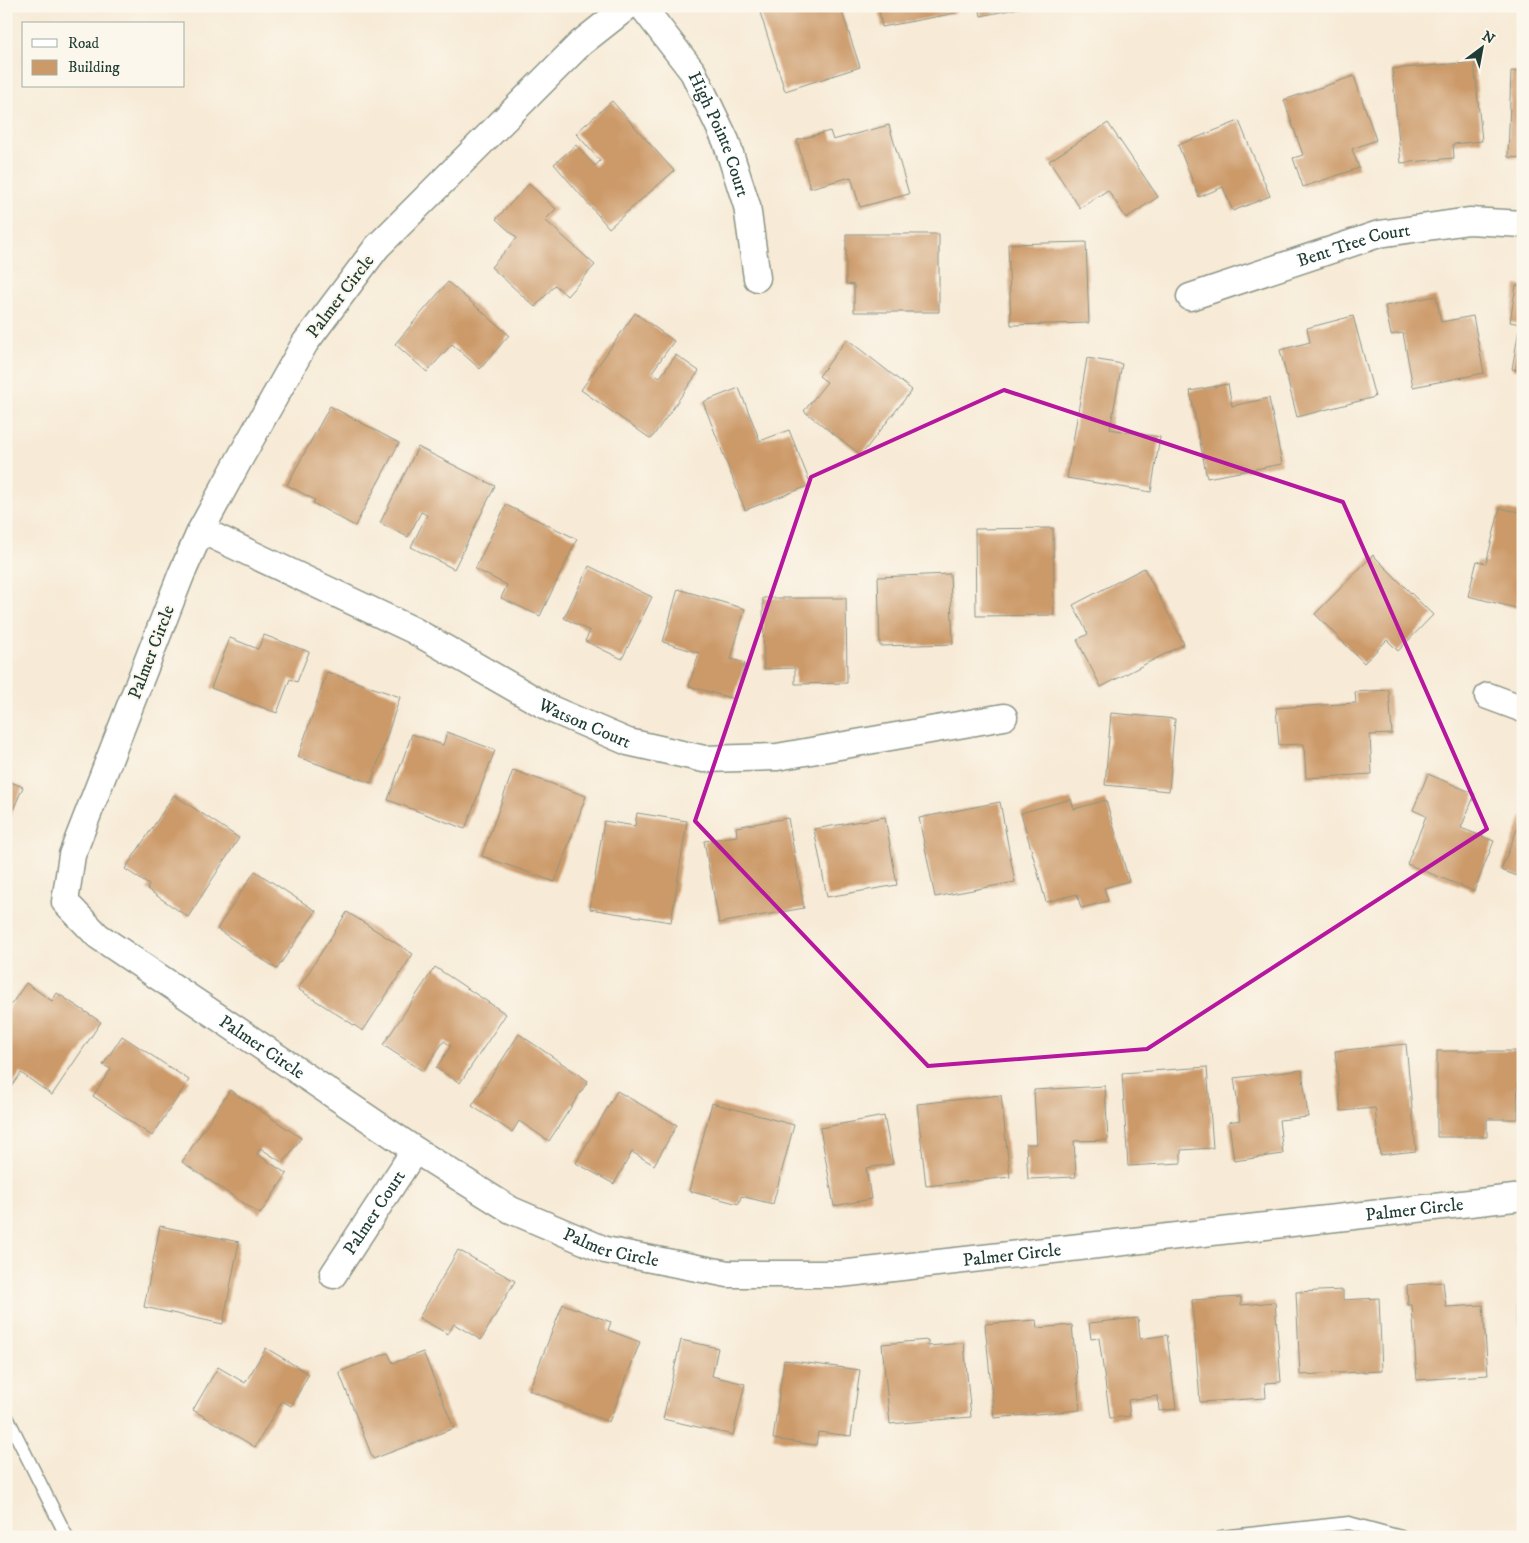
<svg xmlns="http://www.w3.org/2000/svg" width="1529" height="1543" viewBox="0 0 1529 1543" font-family="'IM FELL DW Pica',serif">
	<style>
		.building { fill: #cc9a69 }
		.lines { fill: none; stroke-linecap: round; stroke-linejoin: round }
		.service-casing { stroke: #8b9485; stroke-width: 15 }
		.minor-casing { stroke: #8b9485; stroke-width: 29 }
		.service { stroke: #fff; stroke-width: 12 }
		.minor { stroke: #fff; stroke-width: 26 }
		.marked { fill: none; stroke: #b5179e; stroke-width: 4; stroke-linejoin: round }
		.labels { text-anchor: middle; stroke-width: 4; stroke-linejoin: round; paint-order: stroke }
		.street-label { font-size: 18px; fill: #1f3d34; stroke: #fbf7ec }
	</style>
	<rect width="100%" height="100%" fill="#fbf7ec"/>
	<filter id="ink" filterUnits="userSpaceOnUse"><feTurbulence type="fractalNoise" baseFrequency=".02" numOctaves="2"/><feDisplacementMap in="SourceGraphic" scale="10" xChannelSelector="R" yChannelSelector="G"/><feConvolveMatrix kernelMatrix="1 2 1 2 8 2 1 2 1" color-interpolation-filters="sRGB"/></filter>
	<filter id="wash" filterUnits="userSpaceOnUse"><feTurbulence type="fractalNoise" baseFrequency=".0096" numOctaves="4" result="noise"/><feDisplacementMap in="SourceGraphic" scale="20" xChannelSelector="R" yChannelSelector="G"/><feGaussianBlur stdDeviation="1.12" result="paint"/><feColorMatrix in="noise" values="0 0 0 0 0 0 0 0 0 0 0 0 0 0 0 0 0 1.4 0 .05"/><feComposite in="paint" operator="in"/></filter>
	<g filter="url(#wash)">
		<rect width="100%" height="100%" fill="#f7ead6"/>
		<g id="blocks">
			<g class="building">
				<path d="M 758,6 L 840,6 L 860,67 L 785,91 Z"/>
				<path d="M 878,6 L 954,6 L 956,13 L 882,27 Z"/>
				<path d="M 979,6 L 1024,6 L 1024,7 L 981,16 Z"/>
				<path d="M 1474,62 L 1482,141 L 1453,144 L 1454,158 L 1401,163 L 1392,69 Z"/>
				<path d="M 1511,71 L 1523,72 L 1523,158 L 1508,157 Z"/>
				<path d="M 1354,76 L 1376,140 L 1352,149 L 1359,168 L 1303,187 L 1293,158 L 1303,155 L 1284,100 Z"/>
				<path d="M 612,101 L 674,171 L 609,228 L 554,164 L 576,145 L 595,166 L 600,161 L 576,133 Z"/>
				<path d="M 1239,121 L 1270,196 L 1233,211 L 1223,187 L 1199,197 L 1178,145 Z"/>
				<path d="M 1108,123 L 1158,197 L 1126,218 L 1108,190 L 1080,208 L 1049,161 Z"/>
				<path d="M 889,125 L 909,194 L 860,207 L 851,177 L 810,188 L 797,140 L 830,131 L 833,140 Z"/>
				<path d="M 529,184 L 556,209 L 545,220 L 595,265 L 567,296 L 555,285 L 535,307 L 491,267 L 517,238 L 496,219 Z"/>
				<path d="M 846,234 L 939,234 L 939,312 L 854,312 L 854,285 L 846,284 Z"/>
				<path d="M 1086,242 L 1089,323 L 1011,325 L 1008,244 Z"/>
				<path d="M 448,282 L 509,335 L 480,369 L 452,344 L 427,372 L 395,344 Z"/>
				<path d="M 1516,285 L 1523,286 L 1523,371 L 1512,369 L 1520,324 L 1510,322 Z"/>
				<path d="M 1436,296 L 1441,322 L 1473,316 L 1484,373 L 1413,387 L 1403,333 L 1391,335 L 1385,306 Z"/>
				<path d="M 635,313 L 674,341 L 652,372 L 660,377 L 676,355 L 699,371 L 651,439 L 581,390 Z"/>
				<path d="M 1353,316 L 1375,397 L 1297,417 L 1280,350 L 1310,342 L 1307,328 Z"/>
				<path d="M 847,339 L 912,390 L 861,455 L 804,411 L 827,382 L 819,376 Z"/>
				<path d="M 1087,358 L 1122,364 L 1110,429 L 1160,437 L 1151,492 L 1067,478 Z"/>
				<path d="M 1228,384 L 1232,406 L 1269,398 L 1282,464 L 1207,478 L 1190,391 Z"/>
				<path d="M 739,388 L 760,441 L 789,430 L 811,485 L 745,510 L 703,402 Z"/>
				<path d="M 330,406 L 399,443 L 355,526 L 313,503 L 315,500 L 287,485 Z"/>
				<path d="M 418,447 L 495,486 L 454,569 L 411,547 L 427,515 L 421,512 L 408,537 L 380,523 Z"/>
				<path d="M 506,505 L 577,539 L 540,616 L 501,598 L 507,585 L 475,569 Z"/>
				<path d="M 1500,508 L 1523,513 L 1523,580 L 1516,608 L 1468,596 L 1477,561 L 1486,563 Z"/>
				<path d="M 1053,528 L 1054,615 L 976,616 L 975,529 Z"/>
				<path d="M 1373,555 L 1433,615 L 1398,651 L 1387,640 L 1364,663 L 1315,614 Z"/>
				<path d="M 589,566 L 652,597 L 622,659 L 585,641 L 590,631 L 564,618 Z"/>
				<path d="M 1144,568 L 1184,644 L 1101,687 L 1077,640 L 1088,634 L 1073,605 Z"/>
				<path d="M 950,574 L 953,644 L 880,646 L 878,577 Z"/>
				<path d="M 678,589 L 745,609 L 731,659 L 745,663 L 734,699 L 689,686 L 699,653 L 663,642 Z"/>
				<path d="M 763,598 L 846,598 L 847,683 L 795,684 L 795,668 L 764,669 Z"/>
				<path d="M 264,635 L 309,652 L 297,682 L 290,679 L 277,713 L 211,688 L 230,638 L 258,649 Z"/>
				<path d="M 327,672 L 400,697 L 371,783 L 298,757 Z"/>
				<path d="M 1389,690 L 1392,734 L 1370,735 L 1372,774 L 1306,778 L 1304,744 L 1279,745 L 1276,708 L 1356,703 L 1355,692 Z"/>
				<path d="M 1111,713 L 1175,719 L 1169,791 L 1105,785 Z"/>
				<path d="M 447,732 L 495,750 L 465,829 L 388,800 L 412,734 L 443,745 Z"/>
				<path d="M 513,770 L 586,796 L 555,882 L 482,856 Z"/>
				<path d="M 1428,774 L 1475,794 L 1461,828 L 1494,841 L 1474,891 L 1407,864 L 1426,816 L 1413,810 Z"/>
				<path d="M 6,780 L 23,787 L 6,826 Z"/>
				<path d="M 174,795 L 239,838 L 188,917 L 147,889 L 149,885 L 125,869 Z"/>
				<path d="M 1071,799 L 1074,809 L 1106,800 L 1129,881 L 1104,888 L 1108,901 L 1081,908 L 1077,894 L 1046,902 L 1021,813 Z"/>
				<path d="M 1000,802 L 1015,882 L 935,897 L 919,818 Z"/>
				<path d="M 637,813 L 687,821 L 671,922 L 590,909 L 604,821 L 635,826 Z"/>
				<path d="M 1523,814 L 1523,878 L 1501,870 Z"/>
				<path d="M 885,817 L 897,885 L 827,897 L 814,829 Z"/>
				<path d="M 788,818 L 804,908 L 719,923 L 704,841 L 737,836 L 736,827 Z"/>
				<path d="M 255,871 L 316,911 L 277,969 L 217,929 Z"/>
				<path d="M 347,912 L 413,954 L 363,1031 L 298,989 Z"/>
				<path d="M 435,967 L 506,1014 L 460,1083 L 436,1068 L 451,1046 L 444,1041 L 423,1071 L 383,1045 Z"/>
				<path d="M 26,983 L 52,1001 L 57,993 L 101,1022 L 52,1095 L 21,1073 L 9,1090 L 6,1088 L 6,1012 Z"/>
				<path d="M 519,1034 L 588,1081 L 549,1141 L 519,1121 L 512,1132 L 472,1106 Z"/>
				<path d="M 122,1036 L 189,1080 L 152,1136 L 93,1096 L 111,1069 L 103,1065 Z"/>
				<path d="M 1406,1044 L 1416,1151 L 1380,1155 L 1375,1108 L 1341,1111 L 1335,1051 Z"/>
				<path d="M 1437,1051 L 1517,1051 L 1518,1119 L 1487,1119 L 1487,1137 L 1437,1137 Z"/>
				<path d="M 1207,1067 L 1213,1148 L 1181,1150 L 1181,1163 L 1128,1166 L 1122,1073 Z"/>
				<path d="M 1302,1070 L 1308,1117 L 1279,1120 L 1283,1154 L 1234,1161 L 1229,1122 L 1240,1120 L 1234,1078 Z"/>
				<path d="M 1105,1086 L 1108,1140 L 1074,1141 L 1076,1177 L 1028,1179 L 1026,1144 L 1037,1144 L 1034,1090 Z"/>
				<path d="M 230,1090 L 301,1138 L 283,1163 L 260,1148 L 257,1154 L 287,1174 L 260,1214 L 182,1162 Z"/>
				<path d="M 617,1091 L 677,1125 L 654,1165 L 632,1152 L 614,1184 L 576,1163 Z"/>
				<path d="M 1001,1095 L 1010,1177 L 926,1186 L 917,1104 Z"/>
				<path d="M 712,1103 L 794,1125 L 773,1204 L 741,1196 L 739,1204 L 689,1191 Z"/>
				<path d="M 884,1116 L 893,1164 L 866,1168 L 871,1199 L 834,1206 L 820,1128 Z"/>
				<path d="M 160,1226 L 239,1242 L 223,1324 L 144,1307 Z"/>
				<path d="M 1517,1246 L 1523,1246 L 1523,1331 L 1520,1331 Z"/>
				<path d="M 458,1250 L 515,1281 L 481,1340 L 454,1324 L 448,1334 L 419,1318 Z"/>
				<path d="M 1443,1282 L 1446,1307 L 1483,1305 L 1488,1375 L 1417,1380 L 1412,1305 L 1408,1305 L 1407,1285 Z"/>
				<path d="M 1343,1290 L 1343,1300 L 1379,1298 L 1382,1371 L 1300,1375 L 1296,1292 Z"/>
				<path d="M 1241,1297 L 1241,1305 L 1275,1302 L 1281,1382 L 1265,1383 L 1266,1398 L 1200,1402 L 1192,1300 Z"/>
				<path d="M 563,1304 L 611,1322 L 608,1330 L 640,1342 L 609,1422 L 529,1390 Z"/>
				<path d="M 1138,1318 L 1140,1339 L 1167,1335 L 1176,1409 L 1159,1411 L 1158,1396 L 1128,1400 L 1130,1416 L 1110,1418 L 1099,1338 L 1091,1339 L 1089,1323 Z"/>
				<path d="M 1036,1320 L 1037,1328 L 1072,1325 L 1080,1410 L 994,1418 L 985,1324 Z"/>
				<path d="M 681,1340 L 718,1348 L 712,1376 L 745,1384 L 733,1435 L 663,1419 Z"/>
				<path d="M 928,1340 L 928,1346 L 964,1343 L 971,1417 L 890,1424 L 882,1344 Z"/>
				<path d="M 266,1348 L 309,1374 L 291,1406 L 282,1401 L 255,1447 L 193,1410 L 218,1367 L 245,1383 Z"/>
				<path d="M 423,1352 L 454,1428 L 373,1459 L 339,1372 L 388,1353 L 393,1363 Z"/>
				<path d="M 784,1360 L 860,1370 L 851,1436 L 818,1432 L 816,1445 L 773,1439 Z"/>
				<path d="M 1523,1409 L 1523,1422 L 1516,1415 Z"/>
			</g>
		</g>
	</g>
	<g filter="url(#ink)">
		<use href="#blocks" fill-opacity="0" stroke="#8b9485" stroke-width="1"/>
		<g class="lines">
			<defs>
				<g id="service">
					<path d="M 6,1415 L 67,1537"/>
					<path d="M 1222,1537 L 1349,1523 L 1401,1537"/>
				</g>
				<g id="minor">
					<path id="s1" d="M 628,6 L 581,43 L 377,247 L 305,343 L 239,460 L 201,530 L 181,575 L 72,855 L 65,902 L 98,936 L 415,1150 L 511,1210 L 605,1250 L 728,1274 L 840,1274 L 1523,1197"/>
					<path id="s2" d="M 642,6 L 693,72 L 726,141 L 747,206 L 757,278"/>
					<path id="s3" d="M 1190,297 L 1379,234 L 1469,221 L 1523,224"/>
					<path id="s4" d="M 201,530 L 413,630 L 551,709 L 628,742 L 704,759 L 777,757 L 1004,717"/>
					<path d="M 1488,696 L 1523,709"/>
					<path id="s5" d="M 333,1275 L 415,1150"/>
				</g>
			</defs>
			<use href="#service" class="service-casing"/>
			<use href="#minor" class="minor-casing"/>
			<use href="#service" class="service"/>
			<use href="#minor" class="minor"/>
		</g>
	</g>
	<path class="marked" d="M 1004,390 L 1343,502 L 1487,829 L 1147,1049 L 928,1066 L 695,821 L 811,477 Z"/>
	<g class="labels">
		<g class="street-label">
			<text dy="6" stroke="none"><textPath href="#s2" startOffset="151">High Pointe Court</textPath></text>
			<text dy="6" stroke="none"><textPath href="#s3" startOffset="172">Bent Tree Court</textPath></text>
			<text transform="translate(340 296) rotate(-53)" y="6">Palmer Circle</text>
			<text transform="translate(151 652) rotate(-69)" y="6">Palmer Circle</text>
			<text dy="6" stroke="none"><textPath href="#s4" startOffset="430">Watson Court</textPath></text>
			<text dy="6" stroke="none"><textPath href="#s1" startOffset="1325">Palmer Circle</textPath></text>
			<text dy="6" stroke="none"><textPath href="#s1" startOffset="2540">Palmer Circle</textPath></text>
			<text dy="6" stroke="none"><textPath href="#s5" startOffset="75">Palmer Court</textPath></text>
			<text dy="6" stroke="none"><textPath href="#s1" startOffset="1730">Palmer Circle</textPath></text>
			<text dy="6" stroke="none"><textPath href="#s1" startOffset="2135">Palmer Circle</textPath></text>
		</g>
	</g>
	<rect width="1529" height="1543" fill="none" stroke="#fbf7ec" stroke-width="25"/>
	<rect x="22" y="22" width="162" height="65" fill="#fbf7ec" stroke="#a3ada2"/>
	<rect x="32" y="39" width="25" height="8" fill="#ffffff" stroke="#a3ada2"/>
	<text x="68" y="48" font-size="15" fill="#1f3d34">Road</text>
	<rect x="32" y="60" width="25" height="15" fill="#cc9a69" stroke="#a3ada2"/>
	<text x="68" y="72" font-size="15" fill="#1f3d34">Building</text>
	<g transform="translate(1482 48) rotate(32)" stroke="#fbf7ec" stroke-width="4" paint-order="stroke">
	<path d="M0-4L9 19L0 12L-9 19Z" fill="#1f3d34"/>
	<text y="-8" font-size="14" font-weight="bold" text-anchor="middle" fill="#1f3d34">N</text>
	</g>
</svg>
